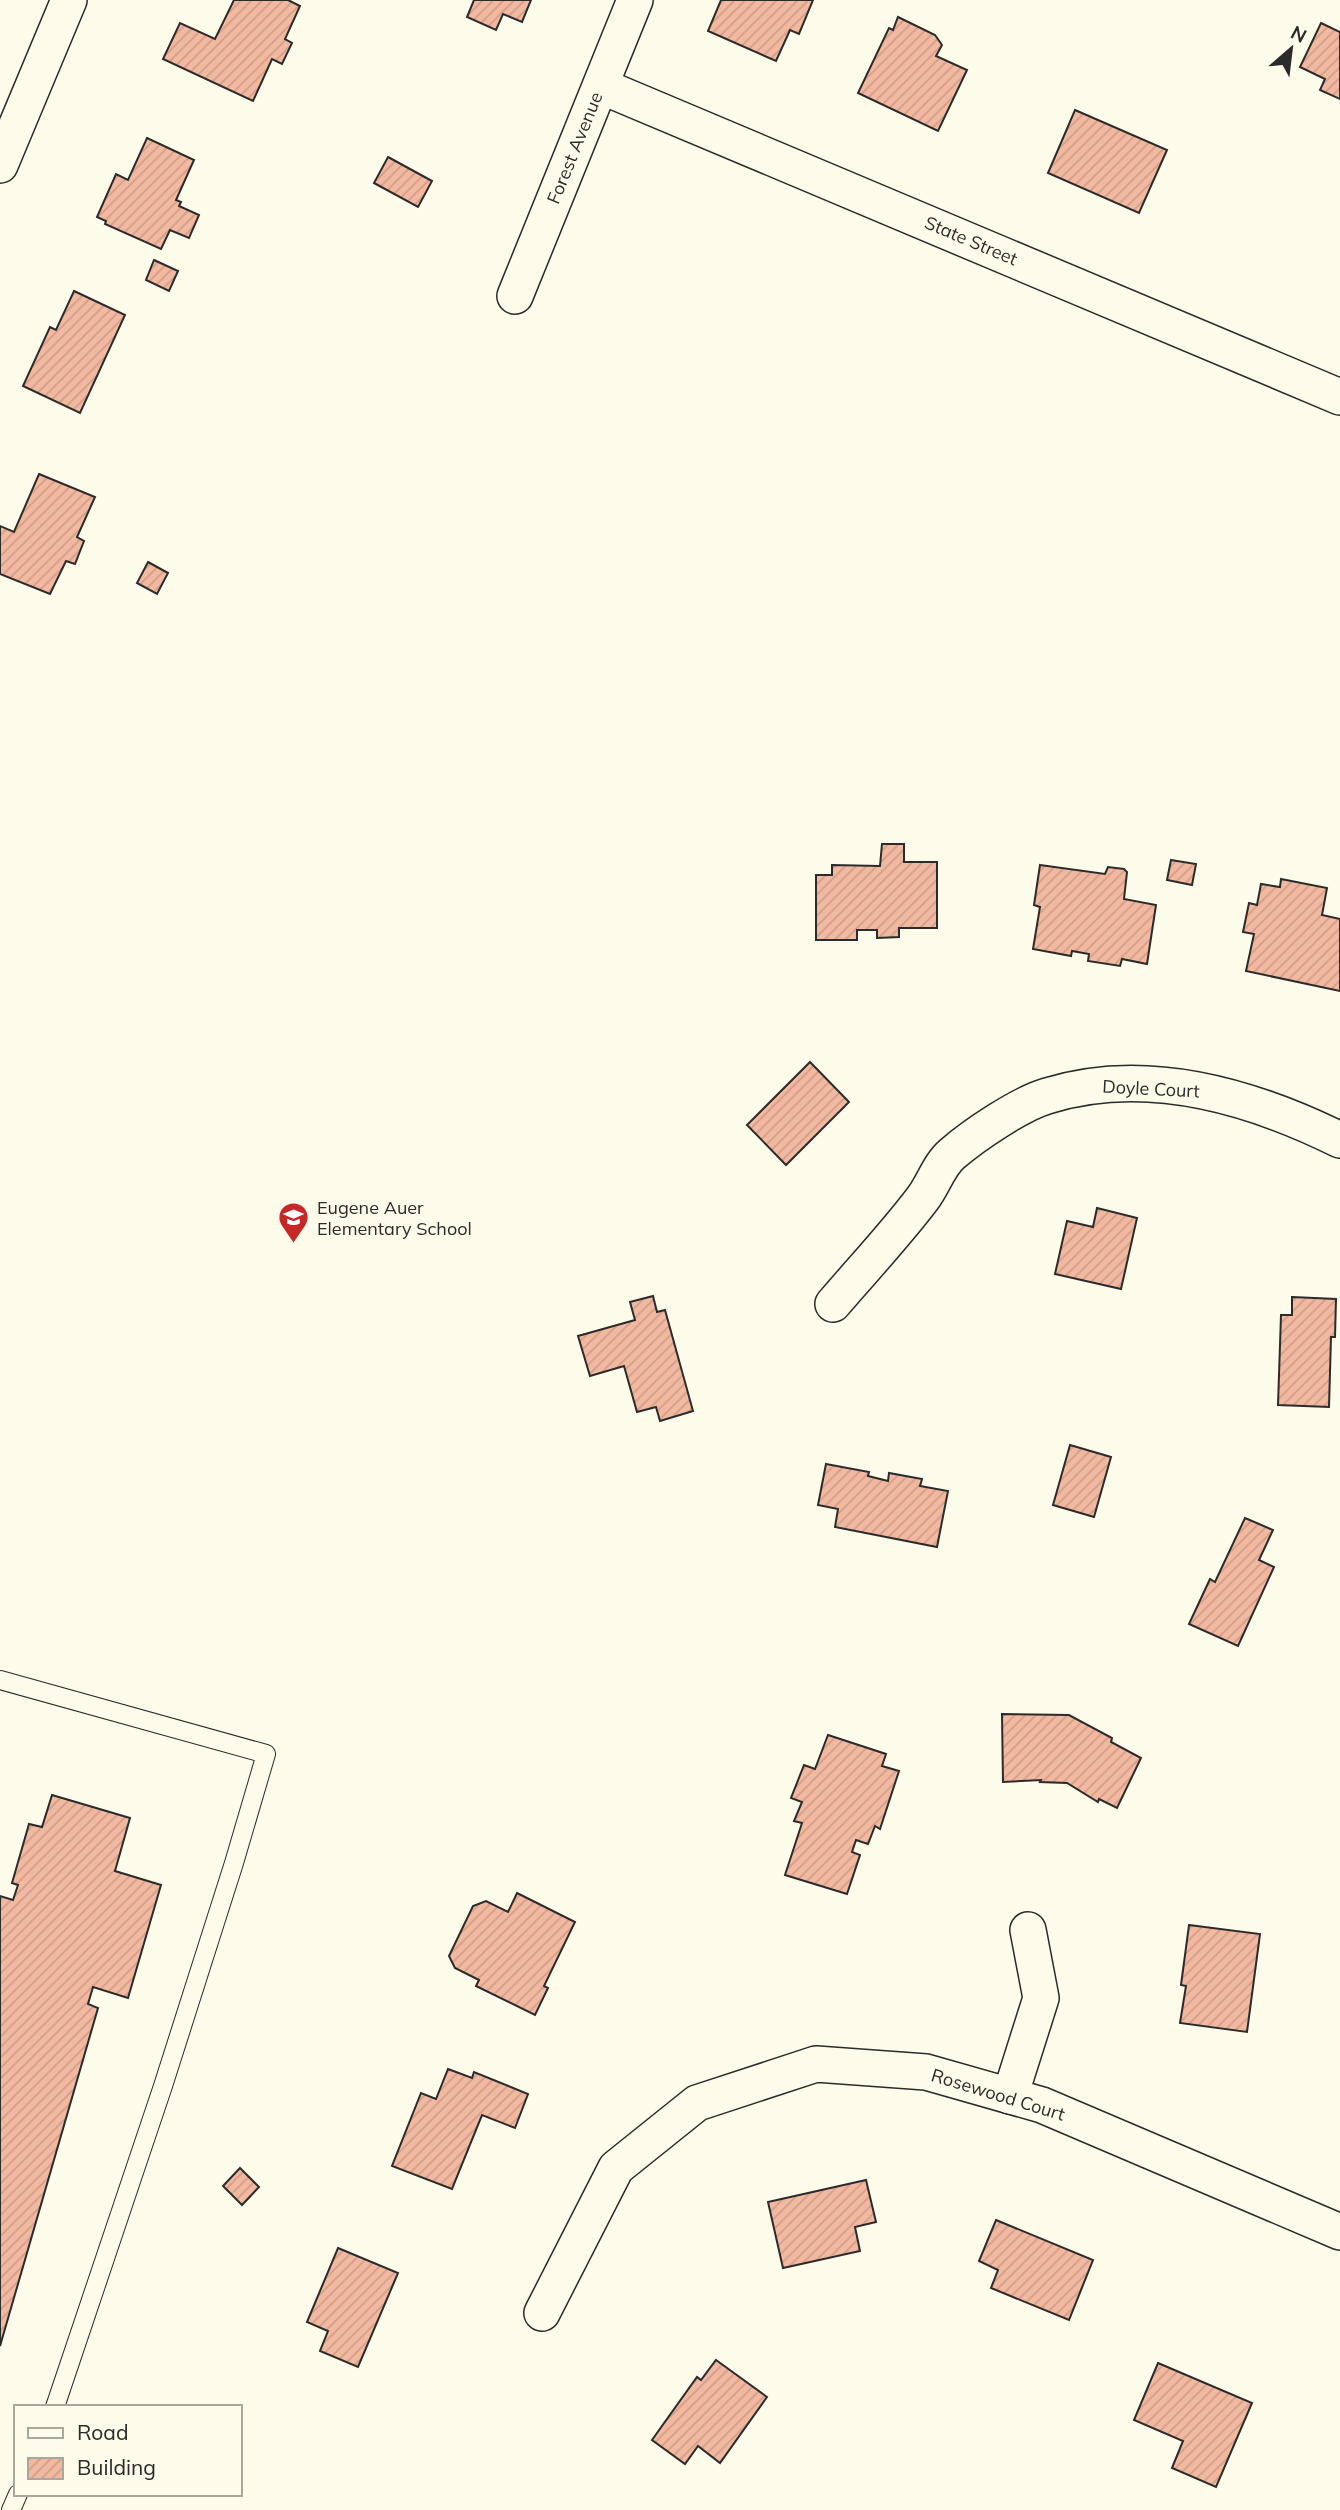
<svg xmlns="http://www.w3.org/2000/svg" width="1340" height="2510" viewBox="0 0 1340 2510" font-family="Mulish,sans-serif">
	<style>
		.building { fill: url(#building-hatch); stroke: #2b2b2b; stroke-width: 2 }
		.lines { fill: none; stroke-linecap: round; stroke-linejoin: round }
		.service-casing { stroke: #2b2b2b; stroke-width: 20 }
		.minor-casing { stroke: #2b2b2b; stroke-width: 38 }
		.service { stroke: #fdfbea; stroke-width: 18 }
		.minor { stroke: #fdfbea; stroke-width: 35 }
		.labels { text-anchor: middle; stroke-width: 5; stroke-linejoin: round; paint-order: stroke }
		.street-label { font-size: 18px; fill: #2b2b2b; stroke: #fdfbea }
		.poi-label { font-size: 18px; fill: #2b2b2b; stroke: #fdfbea; text-anchor: start }
	</style>
	<defs>
		<pattern id="building-hatch" width="6" height="6" patternUnits="userSpaceOnUse" patternTransform="scale(1.75)"><rect width="6" height="6" fill="#f2b8a0"/><path d="M-1 1l2-2M0 6l6-6M5 7l2-2" fill="none" stroke="#d09e8a"/></pattern>
	</defs>
	<rect width="100%" height="100%" fill="#fdfbea"/>
	<g class="building">
		<path d="M 234,0 L 288,0 L 300,6 L 285,39 L 292,43 L 282,64 L 272,59 L 253,101 L 163,59 L 180,23 L 215,39 Z"/>
		<path d="M 474,0 L 531,0 L 522,22 L 503,14 L 496,30 L 467,17 Z"/>
		<path d="M 721,0 L 813,0 L 799,34 L 790,30 L 776,61 L 708,31 Z"/>
		<path d="M 898,17 L 935,35 L 942,45 L 936,56 L 967,70 L 938,131 L 858,93 L 889,28 L 893,30 Z"/>
		<path d="M 1321,23 L 1340,32 L 1340,99 L 1320,90 L 1325,79 L 1300,67 Z"/>
		<path d="M 1075,110 L 1167,150 L 1139,213 L 1048,173 Z"/>
		<path d="M 147,138 L 194,160 L 176,200 L 181,202 L 179,206 L 199,215 L 189,238 L 170,230 L 161,249 L 105,224 L 106,221 L 97,217 L 116,174 L 128,180 Z"/>
		<path d="M 388,157 L 432,181 L 418,207 L 374,183 Z"/>
		<path d="M 154,260 L 178,271 L 169,291 L 146,280 Z"/>
		<path d="M 74,291 L 125,315 L 80,413 L 23,386 L 50,327 L 56,330 Z"/>
		<path d="M 39,474 L 95,497 L 77,537 L 84,541 L 75,564 L 66,561 L 50,594 L 0,574 L 0,526 L 14,532 Z"/>
		<path d="M 148,562 L 168,573 L 157,594 L 137,583 Z"/>
		<path d="M 882,844 L 904,844 L 904,862 L 937,862 L 937,928 L 899,928 L 899,937 L 877,938 L 877,930 L 857,930 L 857,940 L 816,940 L 816,875 L 832,875 L 832,865 L 880,866 Z"/>
		<path d="M 1171,860 L 1196,864 L 1192,885 L 1167,880 Z"/>
		<path d="M 1040,865 L 1105,874 L 1108,867 L 1124,869 L 1127,872 L 1124,899 L 1156,905 L 1147,964 L 1122,959 L 1120,966 L 1088,961 L 1089,954 L 1072,951 L 1071,956 L 1033,949 L 1040,907 L 1034,905 Z"/>
		<path d="M 1281,879 L 1327,888 L 1322,915 L 1340,919 L 1340,991 L 1246,971 L 1254,934 L 1243,932 L 1249,903 L 1257,905 L 1261,884 L 1280,887 Z"/>
		<path d="M 810,1062 L 849,1102 L 786,1165 L 747,1125 Z"/>
		<path d="M 1097,1208 L 1137,1218 L 1121,1289 L 1055,1274 L 1067,1221 L 1093,1227 Z"/>
		<path d="M 653,1296 L 657,1312 L 665,1310 L 693,1411 L 660,1421 L 656,1407 L 637,1412 L 624,1366 L 590,1376 L 578,1336 L 635,1320 L 630,1302 Z"/>
		<path d="M 1292,1297 L 1336,1299 L 1335,1337 L 1331,1337 L 1329,1407 L 1278,1405 L 1281,1315 L 1292,1315 Z"/>
		<path d="M 1070,1445 L 1111,1457 L 1094,1517 L 1053,1505 Z"/>
		<path d="M 826,1464 L 869,1472 L 868,1476 L 888,1481 L 889,1473 L 922,1479 L 920,1486 L 948,1491 L 937,1547 L 835,1527 L 838,1509 L 818,1505 Z"/>
		<path d="M 1245,1518 L 1273,1530 L 1259,1560 L 1274,1567 L 1238,1646 L 1189,1624 L 1210,1579 L 1215,1582 Z"/>
		<path d="M 1002,1714 L 1069,1715 L 1112,1738 L 1111,1742 L 1141,1758 L 1117,1808 L 1099,1799 L 1098,1802 L 1067,1783 L 1040,1782 L 1041,1780 L 1003,1782 Z"/>
		<path d="M 828,1735 L 886,1754 L 882,1766 L 899,1771 L 880,1829 L 875,1826 L 868,1844 L 856,1840 L 852,1852 L 860,1855 L 847,1894 L 785,1875 L 802,1823 L 794,1821 L 802,1802 L 791,1798 L 804,1765 L 815,1769 Z"/>
		<path d="M 52,1795 L 130,1818 L 115,1871 L 161,1885 L 128,1998 L 93,1987 L 88,2004 L 98,2008 L 0,2346 L 0,1896 L 13,1900 L 18,1885 L 12,1883 L 29,1824 L 42,1827 Z"/>
		<path d="M 517,1893 L 575,1922 L 544,1986 L 548,1988 L 535,2015 L 476,1986 L 479,1980 L 455,1968 L 449,1956 L 473,1906 L 486,1901 L 508,1912 Z"/>
		<path d="M 1189,1925 L 1260,1934 L 1247,2032 L 1180,2023 L 1186,1986 L 1181,1985 Z"/>
		<path d="M 448,2069 L 472,2078 L 474,2072 L 528,2094 L 515,2128 L 482,2115 L 452,2189 L 392,2166 L 421,2093 L 436,2099 Z"/>
		<path d="M 240,2168 L 259,2187 L 242,2205 L 223,2186 Z"/>
		<path d="M 866,2180 L 876,2222 L 855,2227 L 860,2251 L 783,2268 L 768,2202 Z"/>
		<path d="M 996,2220 L 1093,2260 L 1069,2320 L 991,2288 L 998,2270 L 979,2261 Z"/>
		<path d="M 338,2248 L 398,2273 L 358,2367 L 320,2351 L 328,2331 L 307,2322 Z"/>
		<path d="M 716,2360 L 767,2397 L 720,2463 L 698,2446 L 685,2464 L 652,2440 L 697,2377 L 701,2380 Z"/>
		<path d="M 1158,2363 L 1252,2403 L 1216,2487 L 1172,2468 L 1183,2441 L 1134,2420 Z"/>
	</g>
	<g class="lines">
		<defs>
			<g id="service">
				<path d="M 0,1680 L 266,1754 L 234,1863 L 163,2086 L 55,2407"/>
				<path d="M 11,2510 L 18,2494"/>
			</g>
			<g id="minor">
				<path d="M 601,86 L 1340,397"/>
				<path d="M 0,165 L 69,0"/>
				<path d="M 515,296 L 635,0"/>
				<path d="M 833,1304 C 863,1269 895,1235 923,1198 C 933,1185 939,1165 952,1154 C 974,1135 1020,1104 1047,1096 C 1146,1065 1251,1096 1340,1140"/>
				<path d="M 1010,2096 L 1041,1998 L 1028,1930"/>
				<path d="M 542,2313 L 616,2168 L 697,2103 L 816,2064 L 926,2072 L 1042,2105 L 1340,2232"/>
			</g>
		</defs>
		<use href="#service" class="service-casing"/>
		<use href="#minor" class="minor-casing"/>
		<use href="#service" class="service"/>
		<use href="#minor" class="minor"/>
	</g>
	<defs>
		<symbol id="school-pin" viewBox="-11 -11 22 30"><path d="M0 17L-7.5 6A9.5 9.5 0 1 1 7.5 6Z" fill="#c62828" stroke="#fdfbea"/><path d="M0-5L7-2L0 1L-7-2ZM-4 1L0 2.5L4 1V4Q0 6-4 4Z" fill="#fff"/></symbol>
	</defs>
	<g fill-rule="evenodd">
		<use href="#school-pin" x="276" y="1200" width="35" height="47"/>
	</g>
	<g class="labels">
		<g class="street-label">
			<text transform="translate(575 148) rotate(-68)" y="6">Forest Avenue</text>
			<text transform="translate(971 241) rotate(23)" y="6">State Street</text>
			<text transform="translate(1151 1089) rotate(3)" y="6">Doyle Court</text>
			<text transform="translate(998 2095) rotate(17)" y="6">Rosewood Court</text>
		</g>
		<g class="poi-label">
			<text x="317" y="1214">Eugene Auer<tspan x="317" dy="21">Elementary School</tspan></text>
		</g>
	</g>
	<rect x="14" y="2405" width="228" height="91" fill="#fdfbea" stroke="#a9a89e" stroke-width="2"/>
	<rect x="28" y="2428" width="35" height="10" fill="#fdfbea" stroke="#a9a89e" stroke-width="2"/>
	<text x="77" y="2440" font-size="21" fill="#2b2b2b">Road</text>
	<rect x="28" y="2458" width="35" height="21" fill="url(#building-hatch)" stroke="#a9a89e" stroke-width="2"/>
	<text x="77" y="2475" font-size="21" fill="#2b2b2b">Building</text>
	<g transform="translate(1291 49) rotate(28)" stroke="#fdfbea" stroke-width="5" paint-order="stroke">
	<path d="M0-5L12 26L0 18L-12 26Z" fill="#2b2b2b"/>
	<text y="-10" font-size="19" font-weight="bold" text-anchor="middle" fill="#2b2b2b">N</text>
	</g>
</svg>
